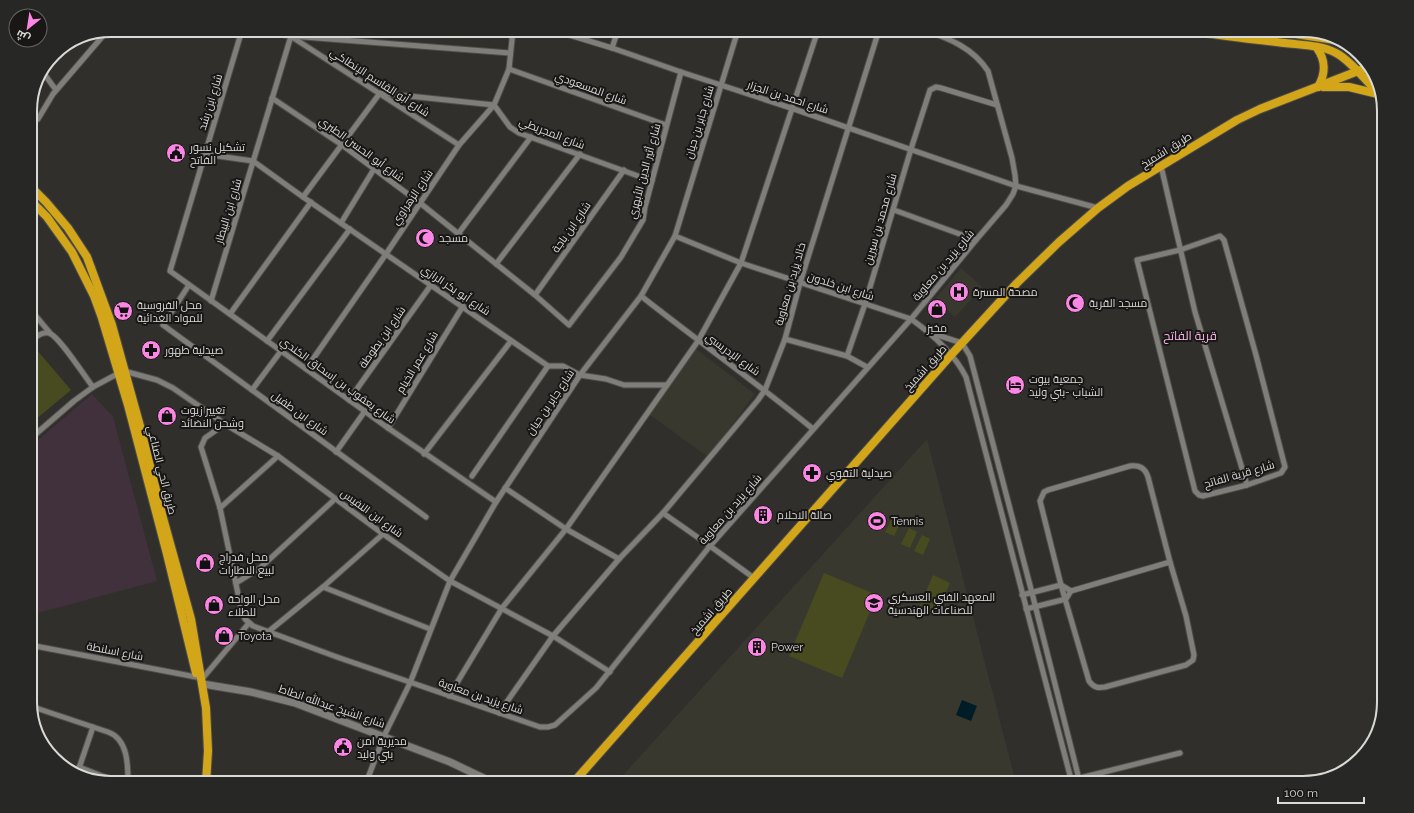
<svg xmlns="http://www.w3.org/2000/svg" width="1414" height="813" viewBox="0 0 1414 813" font-family="Raleway,Cairo,sans-serif">
	<style>
		.industrial { fill: #41313d }
		.built { fill: #39382e }
		.green { fill: #484b1f }
		.water { fill: #001c27 }
		.lines { fill: none; stroke-linecap: round; stroke-linejoin: round }
		.minor-casing { stroke: #4e4d4a; stroke-width: 7 }
		.secondary-casing { stroke: #4e4d4a; stroke-width: 9 }
		.trunk-casing { stroke: #4e4d4a; stroke-width: 10 }
		.minor { stroke: #7f7e7a; stroke-width: 5 }
		.secondary { stroke: #7f7e7a; stroke-width: 7 }
		.trunk { stroke: #d2a618; stroke-width: 8 }
		.labels { text-anchor: middle; stroke-width: 4; stroke-linejoin: round; paint-order: stroke }
		.street-label { font-size: 11px; fill: #d9d9d6; stroke: #181716 }
		.poi-label { font-size: 11px; fill: #d9d9d6; stroke: #181716; text-anchor: start }
		.neighbourhood-label { font-size: 12px; fill: #fcb9eb; stroke: #181716 }
		.rim { fill: none; stroke: #d9d9d6; stroke-width: 2 }
	</style>
	<rect width="100%" height="100%" fill="#302f2c"/>
	<path class="industrial" d="M 92,394 L 113,417 L 157,581 L 30,615 L 30,447 Z"/>
	<g class="built">
		<path d="M 961,268 L 982,287 L 955,317 L 937,300 L 936,298 Z"/>
		<path d="M 696,349 L 755,394 L 708,457 L 649,414 Z"/>
		<path d="M 927,439 L 1016,783 L 616,783 Z"/>
	</g>
	<g class="green">
		<path d="M 30,342 L 71,390 L 30,424 Z"/>
		<path d="M 876,511 L 885,515 L 877,531 L 869,527 Z"/>
		<path d="M 893,516 L 902,520 L 894,536 L 885,532 Z"/>
		<path d="M 909,528 L 917,532 L 910,548 L 901,544 Z"/>
		<path d="M 922,535 L 930,539 L 923,555 L 914,551 Z"/>
		<path d="M 824,573 L 877,595 L 842,678 L 789,656 Z"/>
		<path d="M 933,575 L 950,583 L 936,615 L 919,608 Z"/>
	</g>
	<path class="water" d="M 962,700 L 977,706 L 971,721 L 956,715 Z"/>
	<g class="lines">
		<defs>
			<g id="minor">
				<path d="M 242,30 L 170,271 L 388,428 L 496,502"/>
				<path d="M 256,30 L 291,36 L 510,53"/>
				<path d="M 553,30 L 612,48 L 681,72 L 791,108 L 1016,186 L 1098,208"/>
				<path d="M 292,37 L 459,145"/>
				<path d="M 612,48 L 618,30"/>
				<path d="M 509,69 L 666,125"/>
				<path d="M 42,71 L 56,90"/>
				<path d="M 272,98 L 342,145 L 420,203 L 535,295 L 569,325 L 621,257 L 643,220 L 645,207 L 681,72"/>
				<path d="M 38,119 L 53,94 L 108,30"/>
				<path d="M 204,154 L 253,161 L 303,197 L 548,366 L 563,366 L 580,375 L 606,379 L 624,385 L 666,385"/>
				<path d="M 1161,166 L 1195,312 L 1247,485"/>
				<path d="M 303,197 L 380,93 L 494,105 L 510,127 L 519,133 L 652,181"/>
				<path d="M 894,210 L 976,240"/>
				<path d="M 341,223 L 374,169"/>
				<path d="M 458,234 L 531,137"/>
				<path d="M 675,236 L 741,263 L 911,319 C 932,334 954,353 966,377 C 1001,513 1037,648 1072,783"/>
				<path d="M 1220,236 L 1224,240 L 1256,355 L 1285,467 L 1281,473 L 1247,485 L 1203,496 L 1199,495 L 1195,491 L 1137,260 L 1180,250 Z"/>
				<path d="M 496,264 L 580,154"/>
				<path d="M 189,285 L 163,325 L 426,517"/>
				<path d="M 535,295 L 624,170"/>
				<path d="M 641,296 C 698,341 757,383 813,429"/>
				<path d="M 211,301 L 291,36"/>
				<path d="M 30,309 L 50,333"/>
				<path d="M 230,314 L 311,202"/>
				<path d="M 931,333 L 962,343 L 970,356 L 1032,593 L 1080,783"/>
				<path d="M 785,339 L 847,356 L 867,367"/>
				<path d="M 267,341 L 350,229"/>
				<path d="M 30,342 C 35,337 42,331 49,333 C 59,336 85,377 93,387"/>
				<path d="M 847,356 L 865,304 L 911,149 L 930,90 L 936,87 L 941,88 L 997,105"/>
				<path d="M 306,369 L 386,254 L 459,145 L 494,105 L 509,69 L 513,30"/>
				<path d="M 124,371 L 157,380 L 173,388 L 225,424 L 278,456 L 383,534 L 450,581 L 553,636 L 610,672"/>
				<path d="M 252,390 L 281,351"/>
				<path d="M 349,400 L 431,285"/>
				<path d="M 225,424 L 205,438 L 201,447 L 220,508 L 241,608 L 245,619 L 253,626 L 337,657 L 540,727 L 548,727 L 555,725 L 596,688 L 710,546 L 911,319 L 976,240 L 1006,205 L 1013,194 L 1016,186 L 1015,175 L 1012,158 L 988,71 C 973,48 950,39 925,30"/>
				<path d="M 388,428 L 463,306"/>
				<path d="M 30,439 L 74,401 L 93,387 L 119,373"/>
				<path d="M 336,452 L 365,411"/>
				<path d="M 424,454 L 511,341"/>
				<path d="M 1130,466 C 1140,465 1145,468 1148,477 L 1170,562 L 1186,616 L 1194,655 L 1193,660 L 1186,665 L 1105,687 C 1098,688 1094,688 1089,681 L 1061,585 L 1040,501 L 1044,492 L 1048,490 Z"/>
				<path d="M 472,476 L 548,366"/>
				<path d="M 505,488 L 566,529 L 619,559"/>
				<path d="M 220,508 L 278,456"/>
				<path d="M 663,513 L 710,546 L 754,578"/>
				<path d="M 236,583 L 260,568 L 335,499"/>
				<path d="M 323,587 L 430,629"/>
				<path d="M 1022,595 L 1061,585 L 1071,591"/>
				<path d="M 1026,609 L 1066,599 L 1071,591 L 1170,562"/>
				<path d="M 268,632 L 323,587 L 383,534"/>
				<path d="M 30,645 L 196,677"/>
				<path d="M 202,679 L 249,623"/>
				<path d="M 449,696 L 502,608 L 566,529 L 698,341 L 741,263 L 818,30"/>
				<path d="M 30,706 L 108,732 C 128,739 128,765 128,783"/>
				<path d="M 499,713 L 553,636 L 619,559 L 663,513 L 758,400 L 765,390 L 785,339 L 800,283 L 879,30"/>
				<path d="M 79,767 L 120,783"/>
				<path d="M 77,774 L 93,727"/>
				<path d="M 1072,780 L 1180,753"/>
				<path d="M 366,783 L 384,736 L 410,683 L 450,581 L 496,502 L 580,375 L 641,296 L 675,236 L 738,30"/>
			</g>
			<path id="secondary" d="M 203,684 L 251,692 L 295,703 L 450,762 L 494,783"/>
			<g id="trunk">
				<path d="M 1188,30 C 1220,36 1253,39 1285,43 C 1301,45 1321,45 1336,53 C 1350,60 1368,83 1380,95"/>
				<path d="M 1268,30 L 1335,40 L 1350,47"/>
				<path d="M 1317,48 C 1326,61 1326,73 1318,87"/>
				<path d="M 1355,52 L 1366,67 L 1373,74"/>
				<path d="M 1323,87 L 1349,87 L 1378,94"/>
				<path d="M 30,186 L 46,202 L 68,228 L 87,257 L 112,325 L 140,426 L 163,518 L 191,619 L 206,708 L 208,751 L 206,783"/>
				<path d="M 30,200 L 47,217 L 72,252 L 94,296 L 102,318 L 128,405 L 167,554 L 196,673"/>
				<path d="M 573,783 L 951,355 L 1017,283 L 1059,242 L 1098,208 L 1128,186 L 1237,120 L 1260,109 L 1371,66"/>
			</g>
		</defs>
		<use href="#minor" class="minor-casing"/>
		<use href="#secondary" class="secondary-casing"/>
		<use href="#trunk" class="trunk-casing"/>
		<use href="#minor" class="minor"/>
		<use href="#secondary" class="secondary"/>
		<use href="#trunk" class="trunk"/>
	</g>
	<defs>
		<symbol id="civic-disc" viewBox="-11 -11 22 22"><circle r="9.5" fill="#fc86e3" stroke="#181716"/><path d="M-.6-6.5H3V-4.5H.6V-3L4-1V1h2V6H-6V1h2V-1L-.6-3ZM-1.2 2.5V6h2.4V2.5Z" fill="#111"/></symbol>
		<symbol id="mosque-disc" viewBox="-11 -11 22 22"><circle r="9.5" fill="#fc86e3" stroke="#181716"/><path d="M3.5-4.9A6 6 0 1 0 3.5 4.9A5 5 0 1 1 3.5-4.9Z" fill="#111"/></symbol>
		<symbol id="hospital-disc" viewBox="-11 -11 22 22"><circle r="9.5" fill="#fc86e3" stroke="#181716"/><path d="M-5-5h3v3.5h4V-5h3V5h-3V1.5h-4V5h-3Z" fill="#111"/></symbol>
		<symbol id="shop-disc" viewBox="-11 -11 22 22"><circle r="9.5" fill="#fc86e3" stroke="#181716"/><path d="M-5-2.5h2.3a2.7 3.5 0 0 1 5.4 0H5L5.5 6h-11ZM-1.5-2.5h3a1.5 2.3 0 0 0-3 0Z" fill="#111"/></symbol>
		<symbol id="supermarket-disc" viewBox="-11 -11 22 22"><circle r="9.5" fill="#fc86e3" stroke="#181716"/><path d="M-6-5.5h2.5l.6 2H6L4.5 2H-2.5L-4.4-4H-6ZM-1.5 3.2a1.3 1.3 0 1 0 .1 0ZM3 3.2a1.3 1.3 0 1 0 .1 0Z" fill="#111"/></symbol>
		<symbol id="pharmacy-disc" viewBox="-11 -11 22 22"><circle r="9.5" fill="#fc86e3" stroke="#181716"/><path d="M-2-6h4v4h4v4h-4v4h-4v-4h-4v-4h4Z" fill="#111"/></symbol>
		<symbol id="hotel-disc" viewBox="-11 -11 22 22"><circle r="9.5" fill="#fc86e3" stroke="#181716"/><path d="M-6-4.5h1.5V1H6V5H4.5V3h-9V5H-6ZM-4 0a1.8 1.8 0 1 1 3.6 0ZM.5 0V-2.5h3Q6-2.5 6 0Z" fill="#111"/></symbol>
		<symbol id="building-disc" viewBox="-11 -11 22 22"><circle r="9.5" fill="#fc86e3" stroke="#181716"/><path d="M-4-6H4V6H1V3H-1V6H-4ZM-2.5-4.3h1.7v1.8h-1.7ZM.8-4.3h1.7v1.8H.8ZM-2.5-1h1.7V.8h-1.7ZM.8-1h1.7V.8H.8Z" fill="#111"/></symbol>
		<symbol id="stadium-disc" viewBox="-11 -11 22 22"><circle r="9.5" fill="#fc86e3" stroke="#181716"/><path d="M0-5a6.5 5 0 1 0 0 10a6.5 5 0 1 0 0-10ZM-3.5-1.8h7v3.6h-7Z" fill="#111"/></symbol>
		<symbol id="university-disc" viewBox="-11 -11 22 22"><circle r="9.5" fill="#fc86e3" stroke="#181716"/><path d="M0-5L7-2L0 1L-7-2ZM-4 1L0 2.5L4 1V4Q0 6-4 4Z" fill="#111"/></symbol>
	</defs>
	<g fill-rule="evenodd">
		<use href="#civic-disc" x="165" y="142" width="22" height="22"/>
		<use href="#mosque-disc" x="414" y="227" width="22" height="22"/>
		<use href="#hospital-disc" x="948" y="281" width="22" height="22"/>
		<use href="#mosque-disc" x="1064" y="292" width="22" height="22"/>
		<use href="#shop-disc" x="926" y="298" width="22" height="22"/>
		<use href="#supermarket-disc" x="112" y="300" width="22" height="22"/>
		<use href="#pharmacy-disc" x="140" y="339" width="22" height="22"/>
		<use href="#hotel-disc" x="1004" y="374" width="22" height="22"/>
		<use href="#shop-disc" x="156" y="405" width="22" height="22"/>
		<use href="#pharmacy-disc" x="801" y="462" width="22" height="22"/>
		<use href="#building-disc" x="752" y="504" width="22" height="22"/>
		<use href="#stadium-disc" x="866" y="510" width="22" height="22"/>
		<use href="#shop-disc" x="194" y="552" width="22" height="22"/>
		<use href="#university-disc" x="863" y="592" width="22" height="22"/>
		<use href="#shop-disc" x="203" y="594" width="22" height="22"/>
		<use href="#shop-disc" x="213" y="625" width="22" height="22"/>
		<use href="#building-disc" x="746" y="636" width="22" height="22"/>
		<use href="#civic-disc" x="332" y="736" width="22" height="22"/>
	</g>
	<g class="labels">
		<g class="street-label">
			<text transform="translate(380 82) rotate(33)" y="4">شارع أبو القاسم الإنطاكي</text>
			<text transform="translate(591 88) rotate(20)" y="4">شارع المسعودي</text>
			<text transform="translate(788 97) rotate(18)" y="4">شارع احمد بن الجزار</text>
			<text transform="translate(210 102) rotate(-73)" y="4">شارع ابن رشد</text>
			<text transform="translate(699 122) rotate(-73)" y="4">شارع جابر بن حيان</text>
			<text transform="translate(552 133) rotate(21)" y="4">شارع المجريطي</text>
			<text transform="translate(362 149) rotate(36)" y="4">شارع أبو الحسن الطبري</text>
			<text transform="translate(1166 150) rotate(-32)" y="4">طريق اشميخ</text>
			<text transform="translate(644 171) rotate(-75)" y="4">شارع أثير الدين الأبهري</text>
			<text transform="translate(412 197) rotate(-56)" y="4">شارع الزهراوي</text>
			<text transform="translate(228 211) rotate(-73)" y="4">شارع ابن البيطار</text>
			<text transform="translate(880 219) rotate(-74)" y="4">شارع محمد بن سيرين</text>
			<text transform="translate(571 227) rotate(-55)" y="4">شارع ابن باجة</text>
			<text transform="translate(943 265) rotate(-50)" y="4">شارع يزيد بن معاوية</text>
			<text transform="translate(790 284) rotate(-74)" y="4">خالد يزيد بن معاوية</text>
			<text transform="translate(841 286) rotate(18)" y="4">شارع ابن خلدون</text>
			<text transform="translate(456 290) rotate(34)" y="4">شارع أبو بكر الرازي</text>
			<text transform="translate(382 337) rotate(-55)" y="4">شارع ابن بطوطة</text>
			<text transform="translate(733 354) rotate(36)" y="4">شارع الإدريسي</text>
			<text transform="translate(417 362) rotate(-59)" y="4">شارع عمر الخيام</text>
			<text transform="translate(925 368) rotate(-48)" y="4">طريق اشميخ</text>
			<text transform="translate(338 380) rotate(36)" y="4">شارع يعقوب بن إسحاق الكندي</text>
			<text transform="translate(550 402) rotate(-56)" y="4">شارع جابر بن حيان</text>
			<text transform="translate(300 413) rotate(36)" y="4">شارع ابن طفيل</text>
			<text transform="translate(162 470) rotate(76)" y="4">طريق الحي الصناعي</text>
			<text transform="translate(1239 474) rotate(-16)" y="4">شارع قرية الفاتح</text>
			<text transform="translate(730 509) rotate(-49)" y="4">شارع يزيد بن معاوية</text>
			<text transform="translate(372 513) rotate(36)" y="4">شارع ابن النفيس</text>
			<text transform="translate(711 611) rotate(-49)" y="4">طريق اشميخ</text>
			<text transform="translate(115 651) rotate(11)" y="4">شارع اسلنطة</text>
			<text transform="translate(481 696) rotate(19)" y="4">شارع يزيد بن معاوية</text>
			<text transform="translate(332 706) rotate(19)" y="4">شارع الشيخ عبدالله انطاط</text>
		</g>
		<g class="poi-label">
			<text x="190" y="151">تشكيل نسور<tspan x="190" dy="13">الفاتح</tspan></text>
			<text x="439" y="242">مسجد</text>
			<text x="973" y="296">مصحة المسرة</text>
			<text x="1089" y="307">مسجد القرية</text>
			<text x="137" y="309">محل الفروسية<tspan x="137" dy="13">للمواد الغدائية</tspan></text>
			<text x="937" y="332" text-anchor="middle">مخبز</text>
			<text x="165" y="354">صيدلية طهور</text>
			<text x="1029" y="383">جمعية بيوت<tspan x="1029" dy="13">الشباب -بني وليد</tspan></text>
			<text x="181" y="414">تغيير زيوت<tspan x="181" dy="13">وشحن النضائد</tspan></text>
			<text x="826" y="477">صيدلية التقوي</text>
			<text x="777" y="519">صالة الاحلام</text>
			<text x="891" y="525">Tennis</text>
			<text x="219" y="561">محل فدراج<tspan x="219" dy="13">لبيع الاطارات</tspan></text>
			<text x="888" y="601">المعهد الفني العسكري<tspan x="888" dy="13">للصناعات الهندسية</tspan></text>
			<text x="228" y="603">محل الواحة<tspan x="228" dy="13">للطلاء</tspan></text>
			<text x="238" y="640">Toyota</text>
			<text x="771" y="651">Power</text>
			<text x="357" y="745">مديرية امن<tspan x="357" dy="13">بني وليد</tspan></text>
		</g>
		<g class="neighbourhood-label">
			<text x="1190" y="340">قرية الفاتح</text>
		</g>
	</g>
	<path d="M0 0H1414V813H0ZM111 37H1303A74 74 0 0 1 1377 111V702A74 74 0 0 1 1303 776H111A74 74 0 0 1 37 702V111A74 74 0 0 1 111 37Z" fill="#272725" fill-rule="evenodd"/>
	<path class="rim" d="M111 37H1303A74 74 0 0 1 1377 111V702A74 74 0 0 1 1303 776H111A74 74 0 0 1 37 702V111A74 74 0 0 1 111 37Z"/>
	<g transform="translate(28 28) rotate(210)"><circle r="19" fill="#181716" stroke="#656563"/>
	<path d="M0-3L7 15L0 10L-7 15Z" fill="#fc86e3"/>
	<text y="-6" font-size="11" font-weight="bold" text-anchor="middle" fill="#d9d9d6">ش</text>
	</g>
	<path d="M1278 797v6h86v-6" fill="none" stroke="#d9d9d6" stroke-width="2"/>
	<text x="1284" y="797" font-size="12" fill="#d9d9d6" stroke="#181716" stroke-width="3" paint-order="stroke">100 m</text>
</svg>
